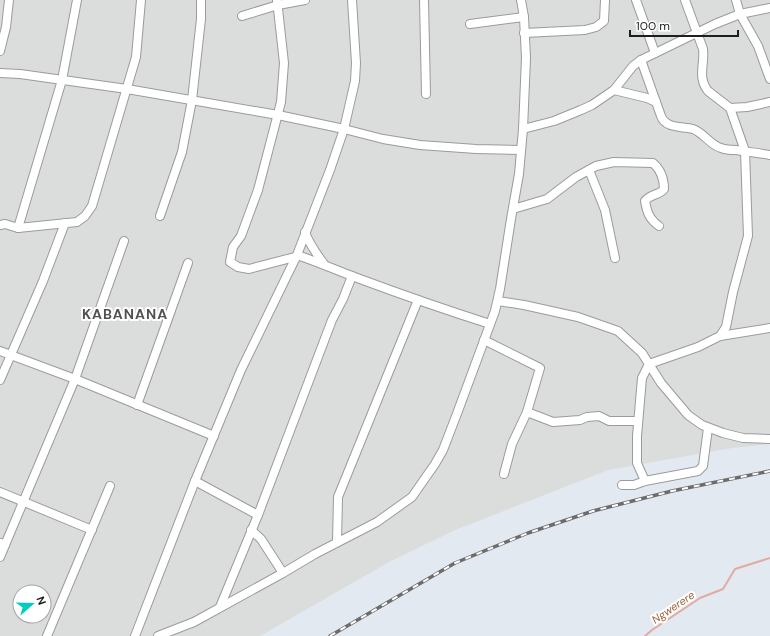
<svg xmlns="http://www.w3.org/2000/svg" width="770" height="636" font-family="'DM Sans',sans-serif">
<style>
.residential{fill:#dbdcdc;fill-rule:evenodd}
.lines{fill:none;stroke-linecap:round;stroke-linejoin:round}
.stream{stroke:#e2aaa0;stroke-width:2}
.minor-casing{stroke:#9b9b9b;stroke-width:10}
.minor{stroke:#fff;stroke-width:8}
.rail-casing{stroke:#6c6c6c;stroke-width:3.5}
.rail{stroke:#fff;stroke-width:2;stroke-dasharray:6;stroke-linecap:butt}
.labels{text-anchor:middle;stroke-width:4;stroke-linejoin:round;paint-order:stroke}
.water-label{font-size:11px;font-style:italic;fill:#9e653b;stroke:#fff}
.district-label{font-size:14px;font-weight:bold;letter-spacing:1px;fill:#515151;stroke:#fff}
</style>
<rect width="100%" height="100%" fill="#e3e9f0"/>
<path class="residential" d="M0,0H770V444L732,448L608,470L453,531L389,562L260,636H0ZM20,592H44V616H20Z"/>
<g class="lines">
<polyline class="stream" points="645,636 652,630 700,598 723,589 735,569 770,558"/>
<g class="minor-casing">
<g id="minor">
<polyline points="277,0 284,63 281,102 258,190 241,236 233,247 230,262 238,267 249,269 295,257"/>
<polyline points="424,0 426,94"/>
<polyline points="636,0 655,53"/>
<path d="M685,0L703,49C705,64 697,77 708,91L730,108L747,107L770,102"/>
<polyline points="736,0 740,14 758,46 770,79"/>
<polyline points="242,16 278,5 305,0"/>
<polyline points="470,24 524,17"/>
<polyline points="524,33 585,30 596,27 604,21 605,0"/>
<polyline points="0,51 6,27 9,0"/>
<path d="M641,60L661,116C666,129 682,126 693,129C704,133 710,145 721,148C726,150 731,150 736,150C748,152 759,153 770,155"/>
<polyline points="0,73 20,74 127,89 278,115 344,129 383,139 420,145 476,149 521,150"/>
<polyline points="614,90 647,98 656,102"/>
<polyline points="523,129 554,121 581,110 592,105 614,90 633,66 641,60 715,24 740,14 770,8"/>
<polyline points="589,170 605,210 615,258"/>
<path d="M513,209L547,199L576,177L596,166L614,162L653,163C661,170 664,178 664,189C660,195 650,194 645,201C647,212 649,219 659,226"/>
<polyline points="160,216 182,152 192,100 201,19 201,0"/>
<polyline points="0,225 5,224 18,228 77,222 85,216 92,206 136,57 141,0"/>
<polyline points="18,228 62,80 77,0"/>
<path d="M305,232C309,244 316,253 324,264"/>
<path d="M297,255C318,262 338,271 360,279C403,295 446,310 490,324"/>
<polyline points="498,301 524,305 578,317 618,331 642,353 661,383 688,415 702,425 723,433 743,438 770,439"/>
<polyline points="720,336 726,327 733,292 748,236 745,151 730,108"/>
<polyline points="484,340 540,368 527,412 512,444 504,474"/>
<polyline points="0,351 75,379 214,436"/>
<polyline points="0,380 43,281 65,223"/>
<polyline points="137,405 188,263"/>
<polyline points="527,412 553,422 580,420 587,417 599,416 609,421 638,421"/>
<polyline points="195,481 258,515"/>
<polyline points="645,481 637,463 637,436 642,378 649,364 698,347 720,336 770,328"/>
<polyline points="622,485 634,485 645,481 698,471 703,466 708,428"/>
<polyline points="0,492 92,530"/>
<polyline points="251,530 261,539 283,573"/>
<polyline points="337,542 338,497 418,300"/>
<polyline points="5,545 75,379 124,241"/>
<polyline points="0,557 5,545 1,543"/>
<polyline points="220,607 258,515 332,320 343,299 352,276"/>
<polyline points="47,636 110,486"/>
<polyline points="135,636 195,481 241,370 297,255 330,170 344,129 355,81 356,63 352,0"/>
<polyline points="158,636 194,622 283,573 315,554 377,522 412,497 435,464 443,450 458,411 495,311 500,289 511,219 519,174 523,129 526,58 524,17 521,0"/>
</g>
</g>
<use href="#minor" class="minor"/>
<g class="rail-casing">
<polyline id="rail" points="330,636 455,563 528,533 593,511 672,491 770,471"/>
</g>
<use href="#rail" class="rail"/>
</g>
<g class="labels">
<g class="water-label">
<text transform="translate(673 607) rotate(-34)" y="4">Ngwerere</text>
</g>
<g class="district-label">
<text x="125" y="319">KABANANA</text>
</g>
</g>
<g transform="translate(32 604) rotate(70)"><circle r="19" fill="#ffffff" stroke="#a5a5a5"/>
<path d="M0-3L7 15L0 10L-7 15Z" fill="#00cdbd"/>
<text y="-6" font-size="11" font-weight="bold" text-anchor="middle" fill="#1e1e1e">N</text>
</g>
<path d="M630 30v6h108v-6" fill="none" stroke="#1e1e1e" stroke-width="2"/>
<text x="636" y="30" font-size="12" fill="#1e1e1e" stroke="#ffffff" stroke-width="3" paint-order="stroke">100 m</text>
</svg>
